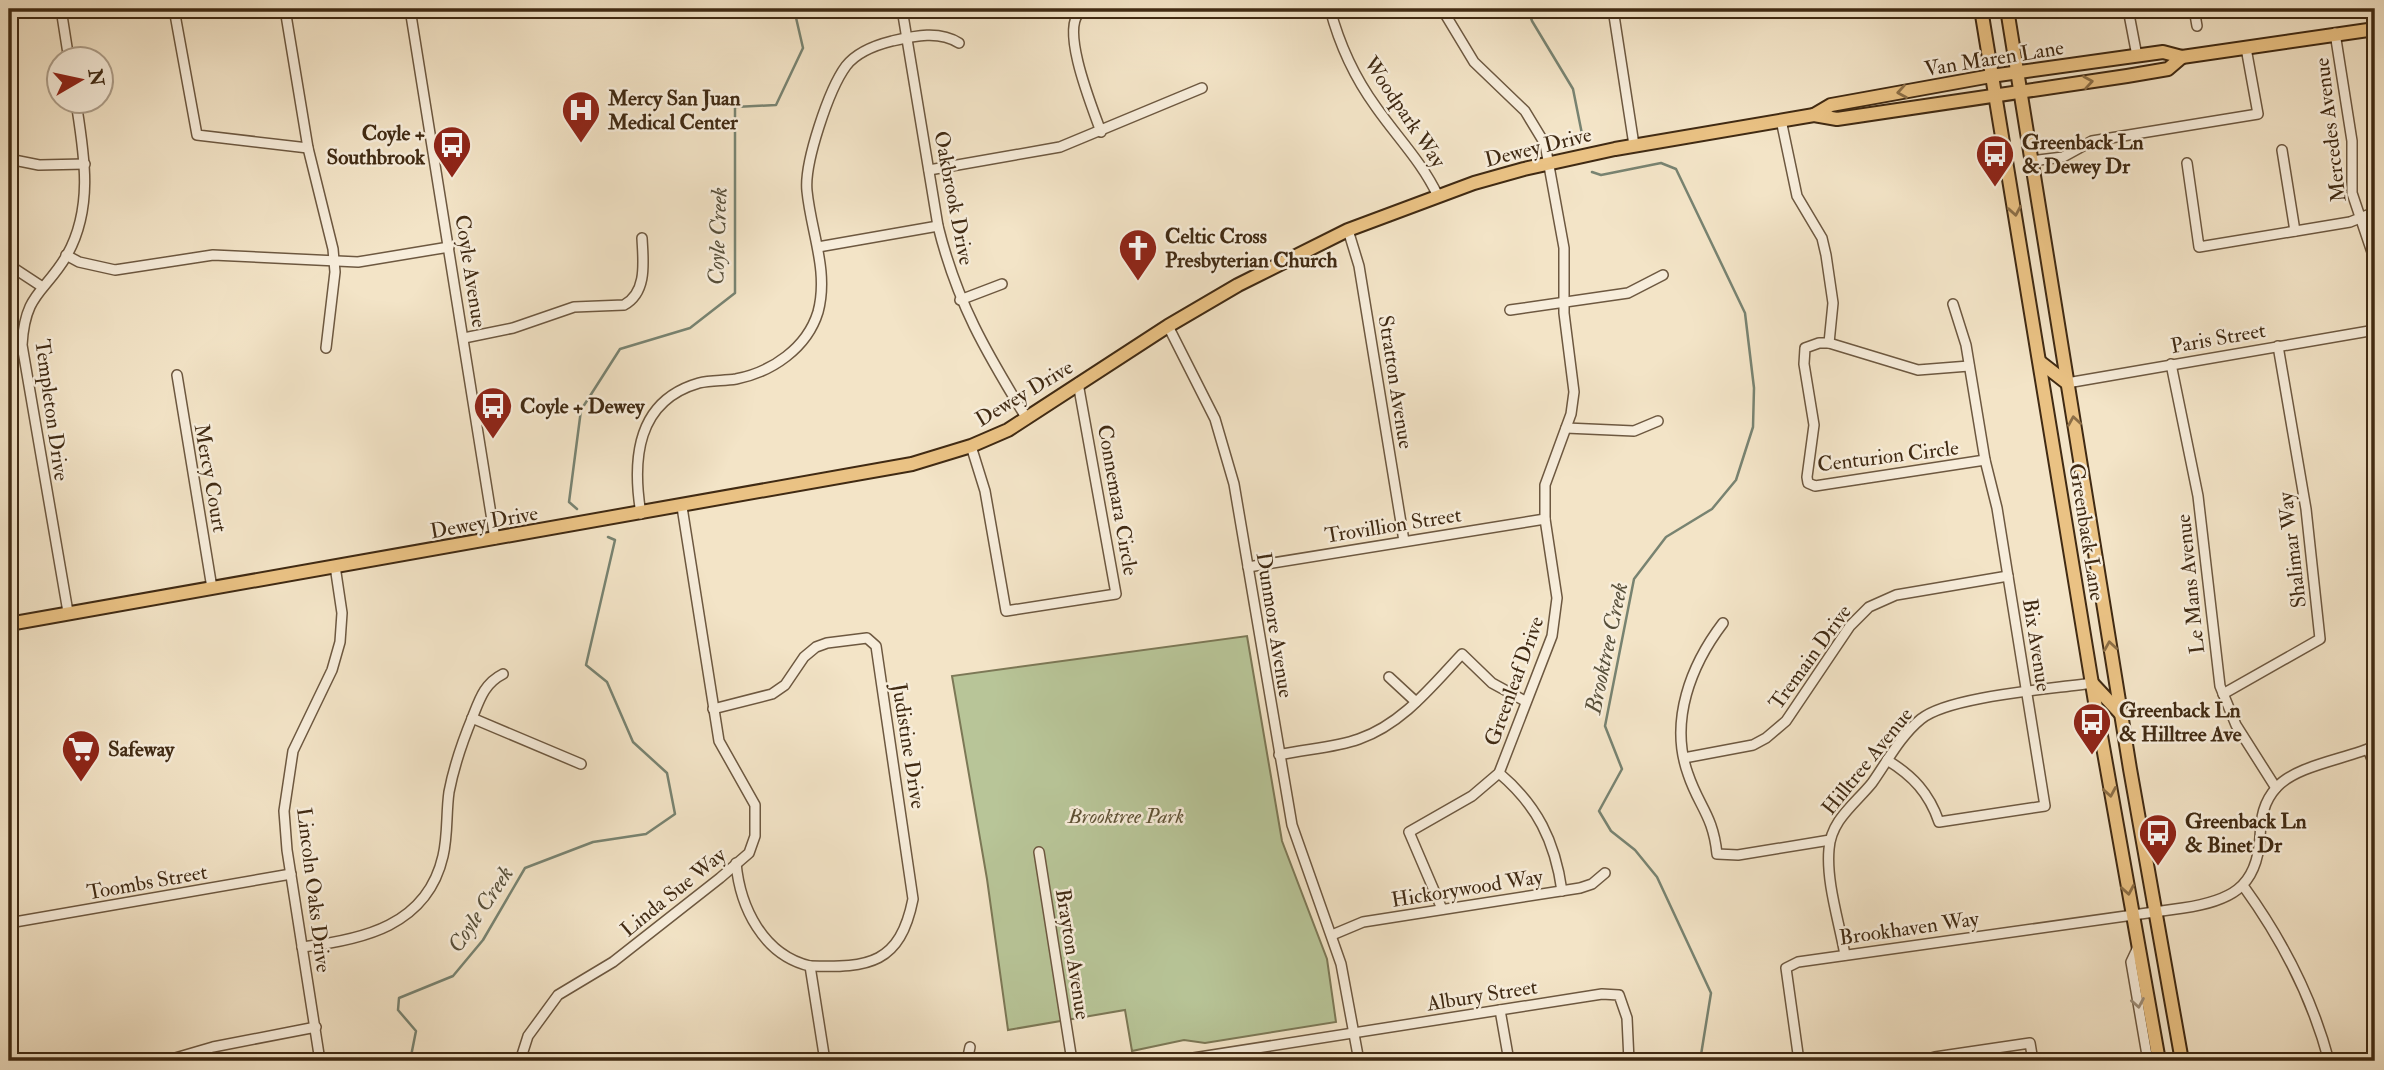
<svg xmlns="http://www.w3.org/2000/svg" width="2384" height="1070" font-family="'IM FELL Double Pica',serif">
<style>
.green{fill:#b8c598;stroke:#7c7856;stroke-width:2}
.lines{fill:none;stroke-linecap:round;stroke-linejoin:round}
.stream{stroke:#788371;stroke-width:2.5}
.minor-casing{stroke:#6d5840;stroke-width:12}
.major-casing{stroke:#402a13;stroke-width:16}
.minor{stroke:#f7eddb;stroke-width:9}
.major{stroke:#eac284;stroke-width:12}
.oneway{stroke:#8c6e46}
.oneway2{stroke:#9c8c77}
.labels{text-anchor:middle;stroke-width:5;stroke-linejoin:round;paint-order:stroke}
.street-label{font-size:21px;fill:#402a13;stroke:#f7eddb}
.poi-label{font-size:21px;font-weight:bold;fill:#402a13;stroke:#f7eddb;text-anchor:start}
.park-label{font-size:21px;font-style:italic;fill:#5e5134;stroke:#f7eddb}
.water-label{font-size:23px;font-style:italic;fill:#574f3a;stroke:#f7eddb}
</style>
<rect width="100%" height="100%" fill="#f3e4c7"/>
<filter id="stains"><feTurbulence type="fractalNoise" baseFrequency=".00286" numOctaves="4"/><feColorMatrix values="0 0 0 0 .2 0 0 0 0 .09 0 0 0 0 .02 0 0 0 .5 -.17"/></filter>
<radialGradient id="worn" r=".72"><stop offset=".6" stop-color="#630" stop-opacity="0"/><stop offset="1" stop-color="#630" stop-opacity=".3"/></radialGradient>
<polygon class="green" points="1247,636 1282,841 1327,959 1336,1022 1205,1043 1184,1040 1132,1051 1125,1010 1008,1030 987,879 952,676"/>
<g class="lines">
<g class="stream">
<polyline points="1528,9 1532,21 1573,89 1582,134"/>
<polyline points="1592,172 1601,175 1661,163 1676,169 1745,313 1754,388 1753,427 1736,480 1712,509 1666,537 1634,579 1605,726 1622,769 1599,811 1611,831 1635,850 1657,877 1711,993 1700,1061"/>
<polyline points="577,509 569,502 581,410 620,349 690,328 735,293 735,107 776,105 803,48 794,9"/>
<polyline points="410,1061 416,1031 398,1010 399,998 453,976 483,940 525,868 593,842 646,834 675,814 667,773 633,742 607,682 586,665 615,540 608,537"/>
</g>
<g class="minor-casing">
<g id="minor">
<polyline points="61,9 69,60"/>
<polyline points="174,9 197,135 308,148"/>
<polyline points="285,9 308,148 333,249 335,272 326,348"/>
<polyline points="410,9 495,539"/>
<path d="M902,9L938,226C957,303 986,352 1027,419"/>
<path d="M1330,9C1339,43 1355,78 1376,107C1397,137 1422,162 1438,196"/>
<polyline points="1442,9 1474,62 1525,111 1545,144 1564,248 1564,313 1574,392 1571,414 1545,485 1545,519 1557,598 1552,636 1499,773 1472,796 1409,832 1442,909"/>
<polyline points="1613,9 1634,145"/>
<polyline points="2128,9 2137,56"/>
<polyline points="2194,9 2197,26"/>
<polyline points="2335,33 2352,141 2352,193 2375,261"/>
<polyline points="1781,120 1797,196 1822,238 1826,255 1833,303 1829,343"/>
<path d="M1101,132C1093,109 1061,32 1079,13L1106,9"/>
<polyline points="2282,150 2295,231"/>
<polyline points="9,159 39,165 85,164"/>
<polyline points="2031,161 2063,157 2092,141 2258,114 2246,48"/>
<polyline points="2187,163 2199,247 2350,222 2375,212"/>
<polyline points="929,170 1060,147 1202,88"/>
<polyline points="1348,230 1359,266 1404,541"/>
<polyline points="818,247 938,226"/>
<polyline points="66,255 79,262 115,270 213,255 358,262 449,247"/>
<polyline points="9,265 41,286"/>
<polyline points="960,300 1002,284"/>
<polyline points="1510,310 1628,293 1663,275"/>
<polyline points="1168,326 1215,419 1234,484 1292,825 1341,964 1359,1061"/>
<path d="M464,338L513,328L574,307L624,305C648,292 643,260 642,238"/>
<polyline points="2171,364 2198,496 2220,686 2236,725 2276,788"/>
<polyline points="1969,366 1918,370 1829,343 1819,343 1805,348 1804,364 1814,425 1807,477 1808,483 1815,486 1985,460"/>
<polyline points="177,375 212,588"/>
<polyline points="2067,383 2375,330"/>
<polyline points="1566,428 1634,431 1658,421"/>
<polyline points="971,446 985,491 1006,611 1116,594 1078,383"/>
<path d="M641,514C632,460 636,401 699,383C711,380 724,381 736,379C772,372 807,348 818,312C829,271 811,232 807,191C804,163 829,89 846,66C856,53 876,45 892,41C914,36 939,30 959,43"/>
<polyline points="1248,567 1545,519"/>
<path d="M68,612L22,345C25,292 45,293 67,255C94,207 84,153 76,102"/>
<path d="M1723,623C1691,665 1669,721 1688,774C1699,807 1713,815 1717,854L1738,855L1830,840"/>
<polyline points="1389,677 1416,702"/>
<polyline points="2223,694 2320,639 2306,509 2278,346"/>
<path d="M713,709L772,694L785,685L804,657L816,647L827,643L867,638L876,646L913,899C900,964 869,968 810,966"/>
<polyline points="472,718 581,764"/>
<polyline points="2368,749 2375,767"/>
<path d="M1279,755C1305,749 1334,748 1359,739C1402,724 1431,687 1462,654L1492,683L1525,701"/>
<polyline points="1684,758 1753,745 1766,738 1786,721 1850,626 1869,607 1896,595 2008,576"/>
<path d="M1887,760C1913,776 1929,793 1939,822L2045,806L1997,508L1985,460L1966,345L1953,304"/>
<path d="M1499,773C1537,805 1555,841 1562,891"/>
<polyline points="1039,852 1072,1061"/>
<path d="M736,863C740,907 763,955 810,966L825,1061"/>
<path d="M2244,887C2283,941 2312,997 2329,1061"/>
<polyline points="9,923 291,874"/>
<polyline points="1332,935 1363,922 1580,888 1592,884 1605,873"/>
<path d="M302,947C362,940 427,926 443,856C448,835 446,813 449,792C454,766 463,740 473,716C480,698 485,683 503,674"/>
<polyline points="2138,947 2131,962 2148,1061"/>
<path d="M1845,955C1839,921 1826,882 1829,849C1831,820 1855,804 1872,783C1887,762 1900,736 1921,719C1949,696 2053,689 2092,683"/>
<polyline points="1500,1010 1509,1061"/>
<polyline points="165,1061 213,1047 316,1027"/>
<polyline points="320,1061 287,850 284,811 293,751 332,670 340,642 342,613 335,566"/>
<polyline points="520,1061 528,1036 558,995 613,962 720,878 749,853 755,836 755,805 719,741 682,507"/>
<polyline points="967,1061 970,1047"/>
<polyline points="1187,1061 1187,1059 1602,994 1619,995 1627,1018 1629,1061"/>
<path d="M1799,1061L1786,968L1798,962L2183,908C2229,901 2257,889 2260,837C2261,818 2263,802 2277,787C2297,765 2347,759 2375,746"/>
<polyline points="1922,1061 1935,1057 2030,1043 2033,1061"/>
</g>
</g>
<g class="major-casing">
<g id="major">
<polyline points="1981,9 2095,702 2159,1061"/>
<polyline points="2007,9 2130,769 2182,1061"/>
<polyline points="1814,115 1831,105 1991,76 2163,52 2182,57 2375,29"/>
<polyline points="2040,362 2067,383"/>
<polyline points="9,624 912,464 971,446 1008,430 1168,326 1238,285 1348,230 1474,183 1524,169 1615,149 1814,115 1837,119 2127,76 2168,69 2182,57"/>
<polyline points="2092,683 2120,713"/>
</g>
</g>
<use href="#minor" class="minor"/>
<use href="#major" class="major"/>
</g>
<defs><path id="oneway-chevron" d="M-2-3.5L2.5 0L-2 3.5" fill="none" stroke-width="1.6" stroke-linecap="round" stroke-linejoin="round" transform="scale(1.75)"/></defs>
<g class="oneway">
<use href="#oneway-chevron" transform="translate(2088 82) rotate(-9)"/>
<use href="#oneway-chevron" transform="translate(1902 92) rotate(170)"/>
<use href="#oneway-chevron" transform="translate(2015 211) rotate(80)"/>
<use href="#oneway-chevron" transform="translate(2074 421) rotate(-99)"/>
<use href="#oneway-chevron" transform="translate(2110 646) rotate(-99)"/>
<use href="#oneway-chevron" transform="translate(2110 792) rotate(80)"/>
<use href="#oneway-chevron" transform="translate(2128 890) rotate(80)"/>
</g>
<use class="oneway2" href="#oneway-chevron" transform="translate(2138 1003) rotate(80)"/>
<defs>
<g id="hospital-pin" transform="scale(2.0125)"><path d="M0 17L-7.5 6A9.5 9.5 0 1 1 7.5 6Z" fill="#8f2418" stroke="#f7eddb"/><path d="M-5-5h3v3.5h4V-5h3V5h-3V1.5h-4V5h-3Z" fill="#fff"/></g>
<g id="bus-pin" transform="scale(2.0125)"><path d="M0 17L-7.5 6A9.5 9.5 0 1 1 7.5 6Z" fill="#8f2418" stroke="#f7eddb"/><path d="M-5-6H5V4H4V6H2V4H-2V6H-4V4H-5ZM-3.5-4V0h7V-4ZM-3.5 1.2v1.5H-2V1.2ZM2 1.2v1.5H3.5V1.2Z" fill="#fff"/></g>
<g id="church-pin" transform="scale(2.0125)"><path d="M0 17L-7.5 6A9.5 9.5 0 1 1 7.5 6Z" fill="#8f2418" stroke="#f7eddb"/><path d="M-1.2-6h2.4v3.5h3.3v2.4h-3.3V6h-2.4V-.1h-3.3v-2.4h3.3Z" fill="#fff"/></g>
<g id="supermarket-pin" transform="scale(2.0125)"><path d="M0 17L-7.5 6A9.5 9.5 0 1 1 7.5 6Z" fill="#8f2418" stroke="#f7eddb"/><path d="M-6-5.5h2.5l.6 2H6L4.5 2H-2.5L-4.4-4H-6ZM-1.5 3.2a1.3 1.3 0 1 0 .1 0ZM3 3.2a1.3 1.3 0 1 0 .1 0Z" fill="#fff"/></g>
</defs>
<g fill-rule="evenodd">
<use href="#hospital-pin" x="581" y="110"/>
<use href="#bus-pin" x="452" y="145"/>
<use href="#bus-pin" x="1995" y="154"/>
<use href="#church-pin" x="1138" y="248"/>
<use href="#bus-pin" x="493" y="406"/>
<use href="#bus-pin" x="2092" y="722"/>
<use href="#supermarket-pin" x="81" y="749"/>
<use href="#bus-pin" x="2158" y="833"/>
</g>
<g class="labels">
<g class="street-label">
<text transform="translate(1994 58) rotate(-9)" y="7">Van Maren Lane</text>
<text transform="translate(1405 112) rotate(56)" y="7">Woodpark Way</text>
<text transform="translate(2330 130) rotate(-97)" y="7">Mercedes Avenue</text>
<text transform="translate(1538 147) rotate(-14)" y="7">Dewey Drive</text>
<text transform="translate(954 198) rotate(79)" y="7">Oakbrook Drive</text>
<text transform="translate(471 271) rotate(81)" y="7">Coyle Avenue</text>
<text transform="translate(2218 338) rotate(-10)" y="7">Paris Street</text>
<text transform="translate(1396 382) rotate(81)" y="7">Stratton Avenue</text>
<text transform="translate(1024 393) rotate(-31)" y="7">Dewey Drive</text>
<text transform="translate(52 410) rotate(82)" y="7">Templeton Drive</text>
<text transform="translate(1888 456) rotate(-7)" y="7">Centurion Circle</text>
<text transform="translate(211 478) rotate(80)" y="7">Mercy Court</text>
<text transform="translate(1118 500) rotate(80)" y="7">Connemara Circle</text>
<text transform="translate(484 522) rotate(-10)" y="7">Dewey Drive</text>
<text transform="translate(1393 525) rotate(-9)" y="7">Trovillion Street</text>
<text transform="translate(2087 532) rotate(81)" y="7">Greenback Lane</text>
<text transform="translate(2292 550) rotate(-97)" y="7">Shalimar Way</text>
<text transform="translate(2190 584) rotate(-96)" y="7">Le Mans Avenue</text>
<text transform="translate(1275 625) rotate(81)" y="7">Dunmore Avenue</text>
<text transform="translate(2037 645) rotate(81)" y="7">Bix Avenue</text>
<text transform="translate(1810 657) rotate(-54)" y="7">Tremain Drive</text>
<text transform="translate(1514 681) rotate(-70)" y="7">Greenleaf Drive</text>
<text transform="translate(909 746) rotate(81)" y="7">Judistine Drive</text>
<text transform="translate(1867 761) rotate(-51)" y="7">Hilltree Avenue</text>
<text transform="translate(147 882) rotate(-10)" y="7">Toombs Street</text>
<text transform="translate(1467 888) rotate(-9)" y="7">Hickorywood Way</text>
<text transform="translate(314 890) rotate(83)" y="7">Lincoln Oaks Drive</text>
<text transform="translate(673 892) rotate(-39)" y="7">Linda Sue Way</text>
<text transform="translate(1909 928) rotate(-8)" y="7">Brookhaven Way</text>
<text transform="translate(1073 954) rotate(81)" y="7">Brayton Avenue</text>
<text transform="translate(1482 995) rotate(-9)" y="7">Albury Street</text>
</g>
<g class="poi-label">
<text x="608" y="105">Mercy San Juan<tspan x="608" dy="24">Medical Center</tspan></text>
<text x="425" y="140" text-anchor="end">Coyle +<tspan x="425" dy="24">Southbrook</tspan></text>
<text x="2022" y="149">Greenback Ln<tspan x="2022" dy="24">&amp; Dewey Dr</tspan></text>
<text x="1165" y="243">Celtic Cross<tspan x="1165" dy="24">Presbyterian Church</tspan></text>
<text x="520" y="413">Coyle + Dewey</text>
<text x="2119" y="717">Greenback Ln<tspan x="2119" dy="24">&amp; Hilltree Ave</tspan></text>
<text x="108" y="756">Safeway</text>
<text x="2185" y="828">Greenback Ln<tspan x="2185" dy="24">&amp; Binet Dr</tspan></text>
</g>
<g class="park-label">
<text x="1126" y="823">Brooktree Park</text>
</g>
<g class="water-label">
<text transform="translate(717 236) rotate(-88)" y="8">Coyle Creek</text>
<text transform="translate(1606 648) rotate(-78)" y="8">Brooktree Creek</text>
<text transform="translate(480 909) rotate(-56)" y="8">Coyle Creek</text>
</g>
</g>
<rect width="2384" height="1070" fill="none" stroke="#f3e4c7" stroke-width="35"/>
<rect x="10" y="10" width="2363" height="1049" fill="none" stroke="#402a13" stroke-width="3.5"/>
<rect x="18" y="18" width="2349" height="1035" fill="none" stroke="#402a13" stroke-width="2"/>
<g transform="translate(80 80) rotate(81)"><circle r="33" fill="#f7eddb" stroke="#ae9f8b" stroke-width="2"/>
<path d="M0-5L12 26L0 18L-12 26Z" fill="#8f2418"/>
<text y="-10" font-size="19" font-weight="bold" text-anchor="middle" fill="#402a13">N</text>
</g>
<rect width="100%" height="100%" filter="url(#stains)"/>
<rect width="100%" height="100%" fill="url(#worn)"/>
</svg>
